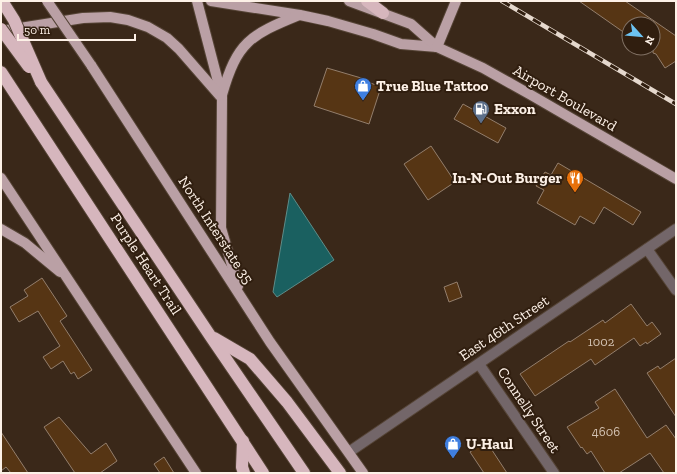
<svg xmlns="http://www.w3.org/2000/svg" width="677" height="474" font-family="'Zilla Slab',serif">
<style>
.water{fill:#1a6060;stroke:#5e8c88}
.building{fill:#563514;stroke:#937e6c}
.lines{fill:none;stroke-linecap:round;stroke-linejoin:round}
.minor-casing{stroke:#554436;stroke-width:12}
.major-casing{stroke:#554436;stroke-width:12}
.highway-casing{stroke:#554436;stroke-width:14}
.minor{stroke:#736669;stroke-width:10}
.major{stroke:#baa0a5;stroke-width:10}
.highway{stroke:#d6b6bd;stroke-width:12}
.rail-casing{stroke:#e5d8cd;stroke-width:4.5}
.rail{stroke:#301e0f;stroke-width:3;stroke-dasharray:9;stroke-linecap:butt}
.major-bridge-casing{stroke:#554436;stroke-width:12;stroke-linecap:butt}
.highway-bridge-casing{stroke:#554436;stroke-width:14;stroke-linecap:butt}
.major-bridge{stroke:#baa0a5;stroke-width:10}
.highway-bridge{stroke:#d6b6bd;stroke-width:12}
.labels{text-anchor:middle;stroke-width:4;stroke-linejoin:round;paint-order:stroke}
.number-label{font-size:13px;fill:#d3c2b2}
.poi-label{font-size:15px;font-weight:bold;fill:#fdf1e7;stroke:#301e0f;text-anchor:start}
.street-label{font-size:15px;fill:#fdf1e7;stroke:#301e0f}
</style>
<rect width="100%" height="100%" fill="#3a2819"/>
<polygon class="water" points="290,193 334,260 277,297 273,292"/>
<g class="building">
<polygon points="579,1 625,1 676,36 676,61 665,68 656,54 653,53 653,24 629,24 629,36"/>
<polygon points="327,68 368,80 368,82 381,87 369,124 314,106"/>
<polygon points="463,104 506,128 498,143 454,119"/>
<polygon points="431,146 455,182 428,200 404,164"/>
<polygon points="558,163 641,212 633,225 604,207 594,224 580,216 575,225 537,203 544,190 536,186 545,172 551,175"/>
<polygon points="42,278 67,316 60,321 92,370 78,379 74,372 71,374 63,361 51,369 43,357 60,346 38,311 19,322 10,307 28,296 24,290"/>
<polygon points="457,282 462,297 449,302 444,287"/>
<polygon points="631,304 647,326 652,322 661,334 647,344 646,342 640,346 634,338 595,365 591,359 535,396 520,374 569,341 570,342 603,320 605,323"/>
<polygon points="676,358 676,417 647,373 658,366 660,369"/>
<polygon points="615,389 647,438 666,425 676,439 676,473 664,473 650,453 619,473 605,473 591,451 587,454 582,447 581,448 567,427 599,408 595,402"/>
<polygon points="59,417 91,454 106,443 117,461 100,473 75,473 44,427"/>
<polygon points="1,432 28,473 11,473 6,467 1,471"/>
<polygon points="486,441 507,473 484,473 470,452"/>
<polygon points="164,457 174,473 160,473 154,464"/>
</g>
<g class="lines">
<g class="minor-casing">
<g id="minor">
<polyline points="647,249 676,290"/>
<polyline points="479,364 554,473"/>
<polyline points="349,452 676,229"/>
</g>
</g>
<g class="major-casing">
<g id="major">
<polyline points="197,1 222,97 221,228 238,286"/>
<polyline points="211,1 300,15 328,21 373,34 401,44 437,47"/>
<polyline points="349,1 411,24 437,47 483,68 531,95 676,179"/>
<polyline points="1,31 83,18 110,17 128,20 148,27 167,38 179,49 220,96"/>
<polyline points="437,47 456,1"/>
<polyline points="91,65 270,342 363,473"/>
<path d="M222,95C237,42 250,35 299,15"/>
<polyline points="1,178 196,473"/>
<polyline points="1,229 25,243 60,272"/>
</g>
</g>
<g class="highway-casing">
<g id="highway">
<polyline points="367,1 383,13"/>
<polyline points="1,72 263,473"/>
<polyline points="41,82 211,337 304,473"/>
<polyline points="214,338 250,359 287,402 340,473"/>
<polyline points="243,441 242,467 244,473"/>
</g>
</g>
<use href="#minor" class="minor"/>
<use href="#major" class="major"/>
<use href="#highway" class="highway"/>
<g class="rail-casing">
<polyline id="rail" points="502,1 676,104"/>
</g>
<use href="#rail" class="rail"/>
<g class="major-bridge-casing">
<polyline id="major-bridge" points="47,1 91,65"/>
</g>
<g class="highway-bridge-casing">
<g id="highway-bridge">
<polyline points="2,1 14,20 41,82"/>
<polyline points="1,29 29,67"/>
</g>
</g>
<use href="#major-bridge" class="major-bridge"/>
<use href="#highway-bridge" class="highway-bridge"/>
</g>
<defs>
<g id="shop-pin" transform="scale(0.9)"><path d="M0 17L-7.5 6A9.5 9.5 0 1 1 7.5 6Z" fill="#3f7fe0" stroke="#301e0f"/><path d="M-5-2.5h2.3a2.7 3.5 0 0 1 5.4 0H5L5.5 6h-11ZM-1.5-2.5h3a1.5 2.3 0 0 0-3 0Z" fill="#fff"/></g>
<g id="fuel-pin" transform="scale(0.9)"><path d="M0 17L-7.5 6A9.5 9.5 0 1 1 7.5 6Z" fill="#5c6f8a" stroke="#301e0f"/><path d="M-5.5-6h7V0h2V4h1.3V-2.5L3-4.5l.8-.8L6-3V5H2.5V1h-1V6h-7ZM-4.2-4.7v3.2H.2V-4.7Z" fill="#fff"/></g>
<g id="restaurant-pin" transform="scale(0.9)"><path d="M0 17L-7.5 6A9.5 9.5 0 1 1 7.5 6Z" fill="#e8710a" stroke="#301e0f"/><path d="M-5-6h1v4h1v-4h1v4h1v-4h1v5L-1.5 .5V6h-2V.5L-5-1ZM5-6V6H3V1.5H1.5Q1.5-4 5-6Z" fill="#fff"/></g>
</defs>
<g fill-rule="evenodd">
<use href="#shop-pin" x="363" y="86"/>
<use href="#fuel-pin" x="481" y="109"/>
<use href="#restaurant-pin" x="575" y="178"/>
<use href="#shop-pin" x="453" y="444"/>
</g>
<g class="labels">
<g class="number-label">
<text x="601" y="346">1002</text>
<text x="606" y="436">4606</text>
</g>
<g class="poi-label">
<text x="376" y="91">True Blue Tattoo</text>
<text x="494" y="114">Exxon</text>
<text x="562" y="183" text-anchor="end">In-N-Out Burger</text>
<text x="466" y="449">U-Haul</text>
</g>
<g class="street-label">
<text transform="translate(565 98) rotate(30)" y="5">Airport Boulevard</text>
<text transform="translate(216 230) rotate(57)" y="5">North Interstate 35</text>
<text transform="translate(146 264) rotate(57)" y="5">Purple Heart Trail</text>
<text transform="translate(504 328) rotate(-34)" y="5">East 46th Street</text>
<text transform="translate(529 410) rotate(56)" y="5">Connelly Street</text>
</g>
</g>
<rect width="677" height="474" fill="none" stroke="#fdf1e7" stroke-width="4"/>
<g transform="translate(641 36) rotate(117)"><circle r="19" fill="#301e0f" stroke="#827265"/>
<path d="M0-3L7 15L0 10L-7 15Z" fill="#6cc3f2"/>
<text y="-6" font-size="11" font-weight="bold" text-anchor="middle" fill="#fdf1e7">N</text>
</g>
<path d="M18 34v6h117v-6" fill="none" stroke="#fdf1e7" stroke-width="2"/>
<text x="24" y="34" font-size="12" fill="#fdf1e7" stroke="#301e0f" stroke-width="3" paint-order="stroke">50 m</text>
</svg>
